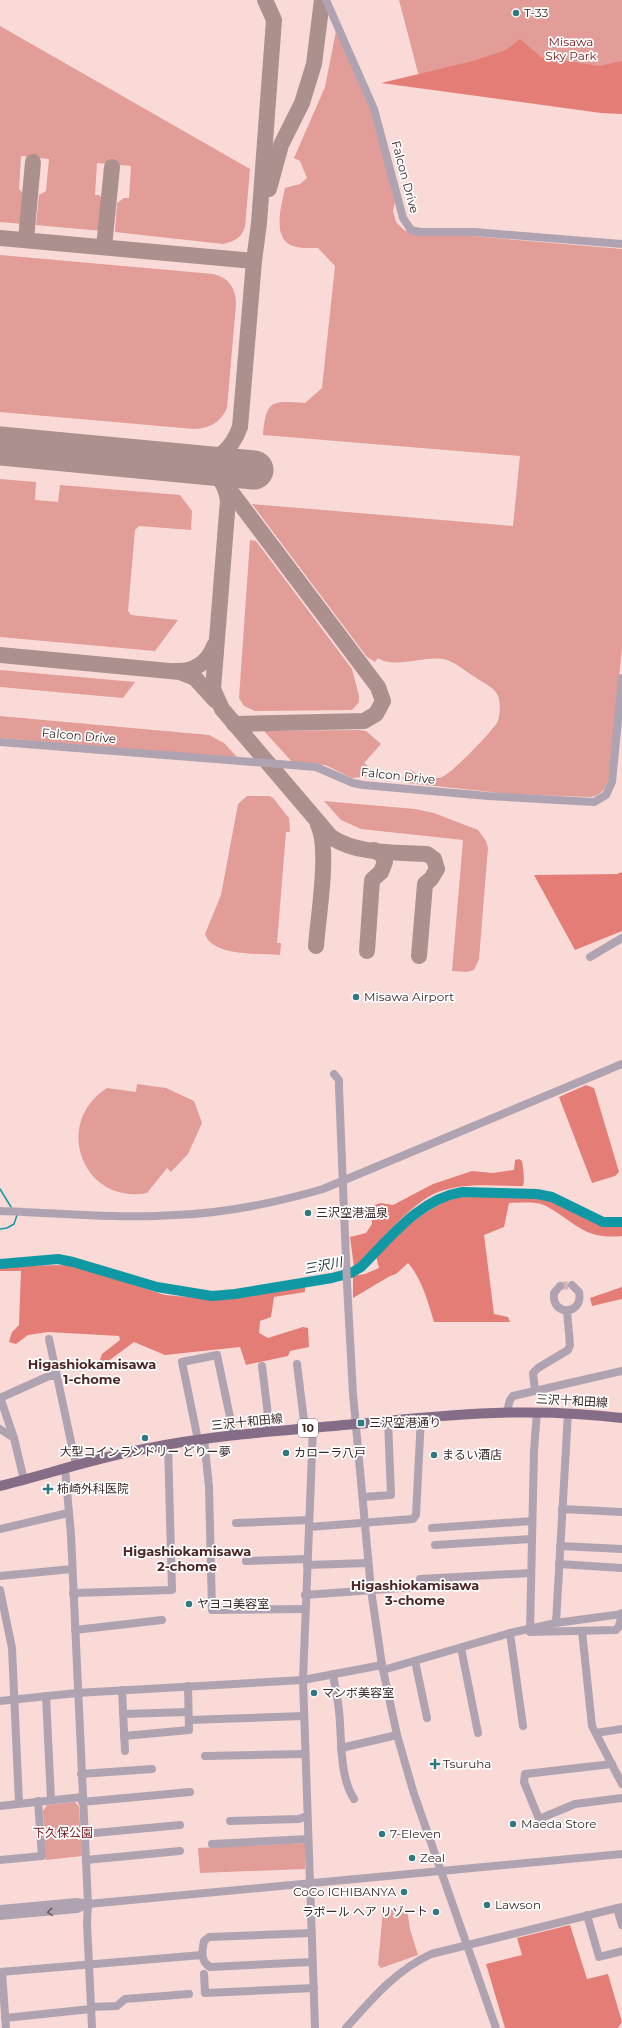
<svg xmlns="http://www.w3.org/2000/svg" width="622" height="2028" font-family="Montserrat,'Noto Sans JP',sans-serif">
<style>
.green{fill:#e29d98}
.forest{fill:#e57d77}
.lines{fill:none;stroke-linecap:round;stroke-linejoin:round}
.stream{stroke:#1099a5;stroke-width:1.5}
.river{stroke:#1099a5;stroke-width:10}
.taxiway{stroke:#ab908e;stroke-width:16}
.runway{stroke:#ab908e;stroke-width:39}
.minor-tunnel{stroke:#d3b6b4;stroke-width:8;stroke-dasharray:8 4;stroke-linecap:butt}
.minor{stroke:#b0a3b1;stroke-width:8}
.major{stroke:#866d87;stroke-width:10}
.oneway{stroke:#6a595e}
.poi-dot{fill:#307980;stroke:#fff;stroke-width:1.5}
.labels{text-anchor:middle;stroke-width:3.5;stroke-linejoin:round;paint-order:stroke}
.shield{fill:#fff;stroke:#766868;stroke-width:1}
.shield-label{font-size:11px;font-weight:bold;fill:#3b2827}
.poi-label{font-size:12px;fill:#3b2827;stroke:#fff;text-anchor:start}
.park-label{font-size:12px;fill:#76181c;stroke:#fff}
.street-label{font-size:12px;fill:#3b2827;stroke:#fff}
.water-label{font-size:13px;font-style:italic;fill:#193235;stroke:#fff}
.neighbourhood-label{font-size:13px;font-weight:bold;fill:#4c2624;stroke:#fff}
</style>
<rect width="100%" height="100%" fill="#f9dad7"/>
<g class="green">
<polygon points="399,0 622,0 622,104 423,79 418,73"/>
<path d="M0,26L250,169L245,227C241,238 235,241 223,244L115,232L117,203L124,198H129L131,166L97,163L95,195H99L105,202L102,231L36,225L39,195L46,191L49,159L21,156L19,189L25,195L23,224L0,222Z"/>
<path d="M336,31L373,116L395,202L393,211L396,222L404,230L421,236L460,235L622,249V648L609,777C606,788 602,795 591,797L511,794L407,783L402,778L411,770C420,776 431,781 442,777C451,774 494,730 498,721C500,714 501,700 497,694C493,687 482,682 475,677C466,672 457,663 447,660C427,654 395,670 378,658L375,662L367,657L252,504L513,526L520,456L263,435C266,399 272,401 305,403L322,388L335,266L318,248C310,248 298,249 290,245C272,234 282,204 285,188L300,184L307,178L300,161L294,158L325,87Z"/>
<path d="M0,255L213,274C228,277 236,288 236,304L227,408C220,423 210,428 194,429L0,412Z"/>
<polygon points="0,479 36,482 35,500 58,502 60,485 180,495 192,511 191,530 139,526 135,530 128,611 131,615 178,620 155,651 0,637"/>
<polygon points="250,540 256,541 352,669 359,696 359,702 352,710 255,711 244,706 239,698"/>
<polygon points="0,670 135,682 123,698 0,687"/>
<polygon points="0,716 209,735 224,743 238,758 0,738"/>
<polygon points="360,730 366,731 381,744 364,763 378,775 352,778 325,765 293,763 264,731"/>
<path d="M247,796H269L273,798L289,818L290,832H286L277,943H281L280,955C259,953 213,957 205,934L221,895L238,804Z"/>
<polygon points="324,801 415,809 434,813 478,830 486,841 488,848 479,959 474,970 467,972 452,971 463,840 361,829 341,820"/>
<path d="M137,1084L166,1088L194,1101L202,1123L188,1154L171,1172L167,1168L147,1193C83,1205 52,1123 107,1088L136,1092Z"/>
<polygon points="75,1802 79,1807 82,1856 46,1860 43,1811 47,1805"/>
<polygon points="305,1843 305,1869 200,1873 198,1848"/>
<polygon points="407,1909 410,1929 418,1955 381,1968 378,1965 383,1910"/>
</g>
<g class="forest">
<polygon points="520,39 541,57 599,66 622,61 622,114 601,113 381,83 473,61 506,50"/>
<polygon points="622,872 622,931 575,950 534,875 617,874"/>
<polygon points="586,1085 594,1088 619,1172 615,1176 592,1183 559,1097"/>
<path d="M519,1159L522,1161C523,1169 525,1178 523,1186C496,1186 464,1182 438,1192C410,1203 377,1246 354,1267L350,1237L366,1233L372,1224L371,1206L381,1203L393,1205L433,1184L472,1171L492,1173L514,1170L515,1160Z"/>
<path d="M461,1195L545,1197L594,1222L610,1227L622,1226V1236C583,1240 576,1222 546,1206C536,1201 520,1203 509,1203L504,1227L484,1235L494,1314L508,1317L510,1322H434C428,1302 422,1279 408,1263L396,1274L390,1276L353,1298V1276L365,1274L379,1268L376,1256C399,1231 429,1206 461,1195Z"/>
<polygon points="72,1265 165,1295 223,1300 305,1286 305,1292 274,1297 271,1317 260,1321 259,1333 268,1338 303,1327 308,1328 309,1347 290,1351 288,1356 246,1365 240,1347 165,1355 134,1342 107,1362 100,1360 102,1354 120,1340 119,1336 48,1332 28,1335 16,1344 9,1342 12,1332 19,1325 21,1271 0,1271 0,1266"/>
<polygon points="622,1287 622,1299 592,1306 590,1298"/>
<polygon points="570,1925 587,1979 608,1974 622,2022 618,2028 505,2028 486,1964 522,1955 517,1938"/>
</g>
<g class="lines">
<g class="stream">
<polyline points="0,1189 11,1207"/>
<polyline points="0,1229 7,1228 14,1224 17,1215"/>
</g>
<path class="river" d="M0,1264L58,1259L73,1262L157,1287L212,1296L235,1294L332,1278L351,1273L361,1267C390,1238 419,1199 462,1192L537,1194L552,1197L603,1222H622"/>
<g class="taxiway">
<polyline points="269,189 281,145 302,103 314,64 322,0"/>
<path d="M0,238L254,261L240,427C232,449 218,462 193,464C215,470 224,478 228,500L213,689L222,709L331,837C358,855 396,852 427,854L434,859L437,869L431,879L425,884L419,956"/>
<polyline points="26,240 33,162"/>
<polyline points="104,247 112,167"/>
<polyline points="254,261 259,223 274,20 265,0"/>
<polyline points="226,485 378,687 383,701 376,714 364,721 234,724"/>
<polyline points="0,655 180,672 195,678 215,700"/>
<path d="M175,671C193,672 208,663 214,646"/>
<path d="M316,946C318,917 330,849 318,825"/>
<polyline points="367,951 372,880 381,872 385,862 382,855 374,850"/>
</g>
<polyline class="runway" points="0,446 254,470"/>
<polyline class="minor-tunnel" points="560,1286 572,1285"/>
<g class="minor">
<polyline points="326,0 374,109 403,218 411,230 420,232 474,232 622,244"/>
<polyline points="0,742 316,767 353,783 363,785 488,796 594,802 606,795 612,782 622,678"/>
<polyline points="590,957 622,938"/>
<polyline points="334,1074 339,1080 339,1088 347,1284 353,1394 371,1590 382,1665 397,1735 414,1794 496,2028"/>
<path d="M0,1211C58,1213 118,1219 176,1215C226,1213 275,1203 323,1189L622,1064"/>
<path d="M560,1286L554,1293C551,1317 584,1315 579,1292L572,1285"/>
<polyline points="49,1339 76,1465"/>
<polyline points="297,1364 305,1429"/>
<polyline points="262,1366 270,1432"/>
<polyline points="535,1391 533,1373 538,1368 568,1350 570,1345 567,1311"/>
<polyline points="0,1397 14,1438"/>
<polyline points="0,1398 49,1376 56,1376"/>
<polyline points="507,1411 510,1400 513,1396 622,1371"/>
<polyline points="537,1412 534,1450 530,1632 616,1630 619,1626 622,1613"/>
<polyline points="313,1428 303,1680 315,2028"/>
<polyline points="0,1429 14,1438 24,1480"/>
<polyline points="204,1439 209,1487 212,1610 305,1609"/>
<polyline points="198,1440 182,1362 217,1355 234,1436"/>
<polyline points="65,1468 71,1535 88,1904 87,1923 92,2028"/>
<polyline points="363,1497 391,1495 388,1421"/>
<polyline points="562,1509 622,1512"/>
<polyline points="236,1523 309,1520"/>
<polyline points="309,1527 413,1519 416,1515 421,1417"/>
<polyline points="432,1528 532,1521"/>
<polyline points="0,1529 68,1513"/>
<polyline points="435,1545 531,1539"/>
<polyline points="560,1546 622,1549"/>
<polyline points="246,1561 307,1559"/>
<polyline points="559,1564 622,1568"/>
<polyline points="307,1565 368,1563"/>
<polyline points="0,1576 72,1569"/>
<polyline points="420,1579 530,1573"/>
<polyline points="0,1590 12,1648 19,1803"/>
<polyline points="73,1593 172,1590 168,1444"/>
<polyline points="305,1595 414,1587"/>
<polyline points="556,1623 568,1413"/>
<polyline points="75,1630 162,1620"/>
<polyline points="582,1631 592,1726 622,1784"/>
<polyline points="510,1633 523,1726"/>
<polyline points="461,1648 478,1733"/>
<polyline points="415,1661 427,1718"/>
<polyline points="383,1670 510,1633 556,1623 622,1614"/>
<path d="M333,1674C335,1687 338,1699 339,1711C342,1738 339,1776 354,1799"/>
<polyline points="122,1690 125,1751"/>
<polyline points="46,1696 51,1800"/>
<polyline points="0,1701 77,1693 303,1680 382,1665"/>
<polyline points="123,1714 188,1712"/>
<polyline points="189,1720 304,1716"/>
<polyline points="596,1733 622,1729"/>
<polyline points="124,1736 189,1730 188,1686"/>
<polyline points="341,1748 397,1735"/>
<polyline points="205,1756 305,1754"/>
<polyline points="612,1764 525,1774 524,1782 539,1819 575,1804 622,1798"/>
<polyline points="81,1774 152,1769"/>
<polyline points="82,1802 190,1792"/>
<polyline points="0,1806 82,1797"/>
<polyline points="230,1821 299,1819 307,1816"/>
<polyline points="84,1834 180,1825"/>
<polyline points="212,1844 308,1839"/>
<polyline points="0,1860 42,1856 38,1801"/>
<polyline points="86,1860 180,1851"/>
<polyline points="617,1908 622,1925"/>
<polyline points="0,1909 77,1902 88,1904 622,1854"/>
<polyline points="587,1915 599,1957 622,1951"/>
<polyline points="0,1916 77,1909 88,1904"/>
<path d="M311,1933L209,1937L204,1941C202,1951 200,1961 210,1967L312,1962"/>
<polyline points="0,1972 202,1955"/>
<polyline points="2,1972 6,2028"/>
<polyline points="204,1974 205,1993 314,1988"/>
<polyline points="91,2007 117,2006 125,1999 189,1994"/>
<polyline points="5,2018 91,2009"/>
<path d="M346,2028C372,1999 395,1971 431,1954L622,1907"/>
</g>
<path class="major" d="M0,1486C48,1474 95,1458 144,1449C217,1434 292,1430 367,1423C452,1414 536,1407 622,1418"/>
</g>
<defs><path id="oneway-chevron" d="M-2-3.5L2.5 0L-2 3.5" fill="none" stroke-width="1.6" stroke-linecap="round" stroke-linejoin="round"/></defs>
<use class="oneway" href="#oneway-chevron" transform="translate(50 1912) rotate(175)"/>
<g class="poi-dot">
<circle cx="516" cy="13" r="4"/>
<circle cx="356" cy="997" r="4"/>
<circle cx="308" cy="1213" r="4"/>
<rect x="357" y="1419" width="8" height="8" rx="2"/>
<circle cx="145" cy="1438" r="4"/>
<circle cx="286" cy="1453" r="4"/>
<circle cx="434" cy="1455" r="4"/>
<path d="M46 1483h4v4h4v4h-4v4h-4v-4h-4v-4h4z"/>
<circle cx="189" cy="1604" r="4"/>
<circle cx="314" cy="1693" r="4"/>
<path d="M433 1758h4v4h4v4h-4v4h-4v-4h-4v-4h4z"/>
<circle cx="513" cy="1824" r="4"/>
<circle cx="382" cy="1834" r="4"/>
<circle cx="412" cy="1858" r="4"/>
<circle cx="404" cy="1892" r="4"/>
<circle cx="487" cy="1905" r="4"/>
<circle cx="436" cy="1912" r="4"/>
</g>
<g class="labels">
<rect class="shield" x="298" y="1419" width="20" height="18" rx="3"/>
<g class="shield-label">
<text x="308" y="1432">10</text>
</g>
<g class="poi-label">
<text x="524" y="17">T-33</text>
<text x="364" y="1001">Misawa Airport</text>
<text x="316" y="1217">三沢空港温泉</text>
<text x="369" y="1427">三沢空港通り</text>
<text x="145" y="1456" text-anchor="middle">大型コインランドリー どりー夢</text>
<text x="294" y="1457">カローラ八戸</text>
<text x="442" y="1459">まるい酒店</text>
<text x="57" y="1493">柿崎外科医院</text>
<text x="197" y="1608">ヤヨコ美容室</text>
<text x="322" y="1697">マンボ美容室</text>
<text x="443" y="1768">Tsuruha</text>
<text x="521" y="1828">Maeda Store</text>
<text x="390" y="1838">7-Eleven</text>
<text x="420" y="1862">Zeal</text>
<text x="396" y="1896" text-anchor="end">CoCo ICHIBANYA</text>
<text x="495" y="1909">Lawson</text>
<text x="428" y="1916" text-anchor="end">ラポール ヘア リゾート</text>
</g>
<g class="park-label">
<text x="571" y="46">Misawa<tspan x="571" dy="14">Sky Park</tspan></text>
<text x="63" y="1837">下久保公園</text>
</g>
<g class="street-label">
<text transform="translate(405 177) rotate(75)" y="4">Falcon Drive</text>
<text transform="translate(79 736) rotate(5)" y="4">Falcon Drive</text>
<text transform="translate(398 776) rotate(6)" y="4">Falcon Drive</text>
<text transform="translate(572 1401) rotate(3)" y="4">三沢十和田線</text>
<text transform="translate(247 1422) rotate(-6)" y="4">三沢十和田線</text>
</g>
<g class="water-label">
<text transform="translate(323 1265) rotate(-11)" y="5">三沢川</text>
</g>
<g class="neighbourhood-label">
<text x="92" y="1369">Higashiokamisawa<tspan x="92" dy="15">1-chome</tspan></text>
<text x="187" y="1556">Higashiokamisawa<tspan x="187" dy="15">2-chome</tspan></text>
<text x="415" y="1590">Higashiokamisawa<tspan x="415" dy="15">3-chome</tspan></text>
</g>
</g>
</svg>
